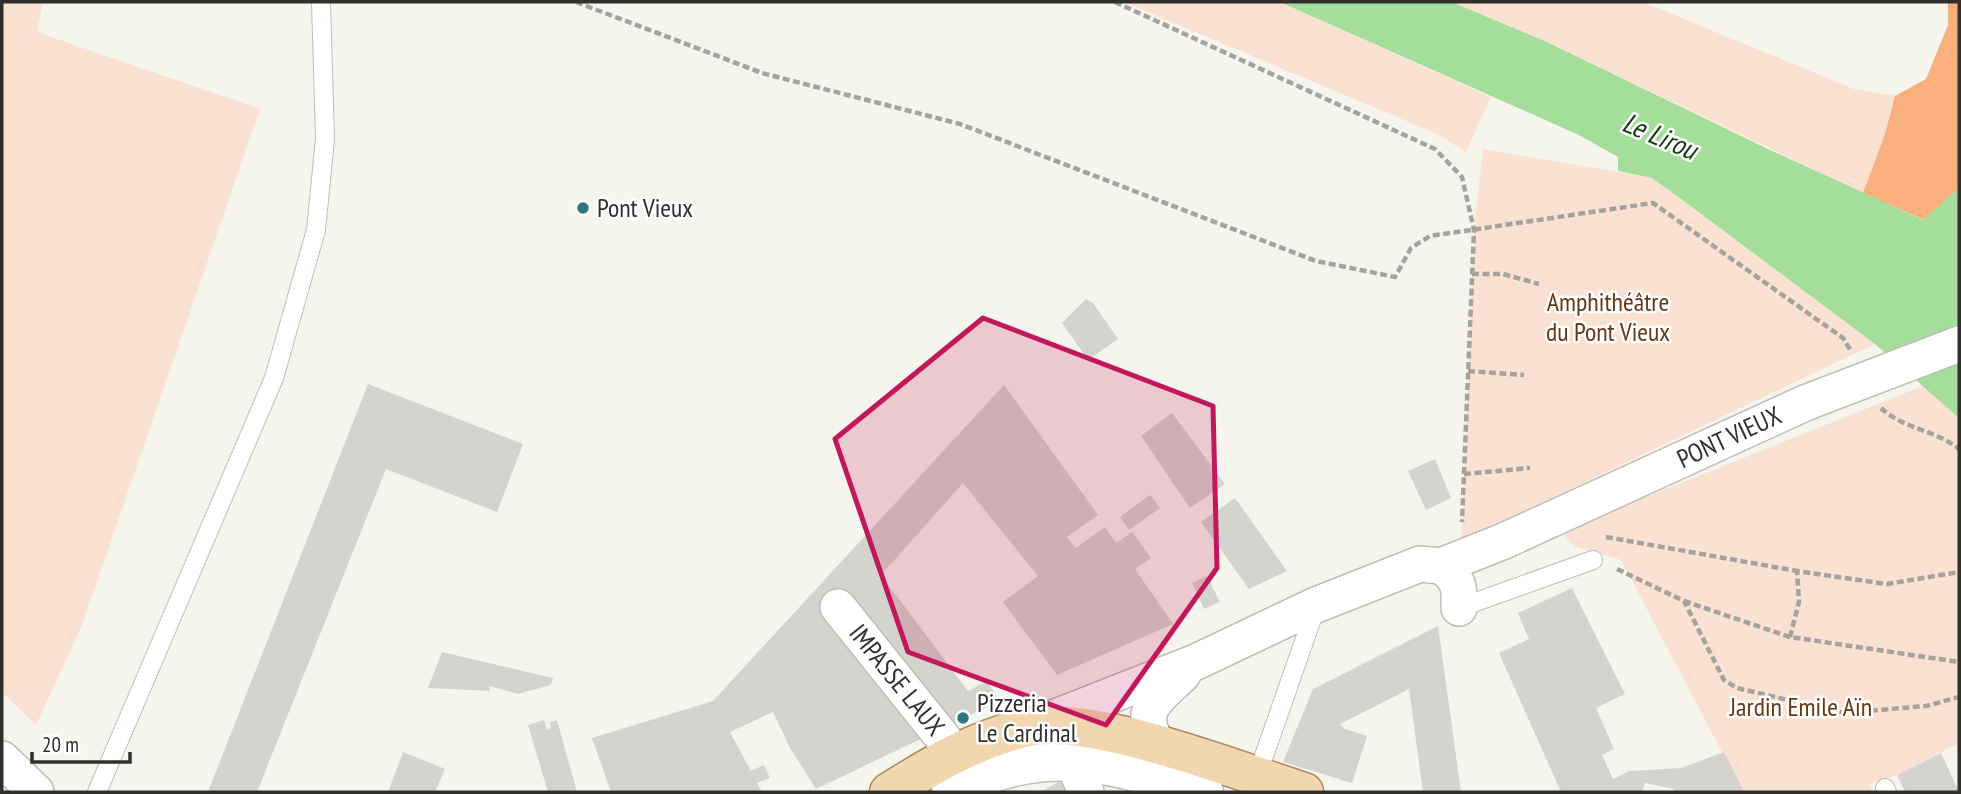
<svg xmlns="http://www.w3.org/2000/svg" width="1961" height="794" font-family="'PT Sans Narrow',sans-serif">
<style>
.green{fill:#fae1d1}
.forest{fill:#faaf7e}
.water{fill:#a4de9a}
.building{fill:#d2d4cd}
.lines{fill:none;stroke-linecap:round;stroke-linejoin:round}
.lane-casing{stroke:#bfbdb6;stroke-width:20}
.street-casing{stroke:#bfbdb6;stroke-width:38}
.secondary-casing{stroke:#bfbdb6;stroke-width:41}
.primary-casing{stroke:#a98a5e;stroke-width:41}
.path{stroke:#a4a39d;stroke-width:4.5;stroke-dasharray:7 3.5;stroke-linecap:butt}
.lane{stroke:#fff;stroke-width:18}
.street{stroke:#fff;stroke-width:35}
.secondary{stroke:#fff;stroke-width:38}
.primary{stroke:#f2d6af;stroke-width:38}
.street-bridge-casing{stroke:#bfbdb6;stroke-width:38;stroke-linecap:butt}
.street-bridge{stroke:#fff;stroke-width:35}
.marked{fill:#c2185b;fill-opacity:0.2;stroke:#c2185b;stroke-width:5;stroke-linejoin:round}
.poi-dot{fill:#307881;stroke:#fff;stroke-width:2.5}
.labels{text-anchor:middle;stroke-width:5;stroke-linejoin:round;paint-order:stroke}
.poi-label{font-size:26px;fill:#31302d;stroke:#fff;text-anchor:start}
.park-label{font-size:26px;fill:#673714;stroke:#fff}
.street-label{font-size:26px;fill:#31302d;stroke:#fff}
.water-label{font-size:28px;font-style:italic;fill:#12390c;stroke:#fff}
</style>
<rect width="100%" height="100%" fill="#f6f5ed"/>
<g class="green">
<polygon points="2,2 43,2 37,32 260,109 82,625 36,725 2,692"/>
<polygon points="1124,2 1280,2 1491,97 1466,152 1435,133"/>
<polygon points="1452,2 1643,2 1854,89 1895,96 1885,134 1863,193 1547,42"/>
<polygon points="1483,149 1652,178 1875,344 1461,541 1474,230"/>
<polygon points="1923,386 1959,418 1959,743 1897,775 1870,784 1873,792 1743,792 1621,560 1575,547 1561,531"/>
</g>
<polygon class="forest" points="1948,2 1959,2 1959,188 1924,220 1863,193 1885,134 1895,96 1926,79 1948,25"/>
<polygon class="water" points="1280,2 1452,2 1547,42 1768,149 1923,220 1959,188 1959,418 1875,344 1681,199 1652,178 1618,171 1618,157 1579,135"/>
<g class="building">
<polygon points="1086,299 1093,303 1118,339 1088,360 1062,323"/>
<polygon points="368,384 523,444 497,512 386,469 257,792 208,792"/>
<polygon points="1004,385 1098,515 1067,537 1076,548 1105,527 1116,543 1132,532 1151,558 1135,569 1173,624 1057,675 1003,602 1038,576 963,483 881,575 968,691 987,681 1000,701 816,789 790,748 773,712 730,732 751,771 764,765 770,778 757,783 762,792 611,792 592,738 713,701"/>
<polygon points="1172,413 1225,484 1190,508 1141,436"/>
<polygon points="1435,459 1451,498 1426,510 1408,471"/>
<polygon points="1150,495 1160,508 1129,530 1120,517"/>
<polygon points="1235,498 1287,571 1249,589 1201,522"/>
<polygon points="1207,576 1220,602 1204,609 1192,583"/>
<polygon points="1572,588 1625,694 1596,708 1614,749 1602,755 1613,779 1629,771 1681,768 1724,752 1744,792 1674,792 1674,789 1645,783 1642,792 1561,792 1499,653 1529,639 1518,613"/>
<polygon points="1438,626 1461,792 1423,792 1409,689 1340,724 1345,729 1367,736 1352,783 1283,762 1313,689"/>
<polygon points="442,652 553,678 551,685 518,694 489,686 490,691 428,688"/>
<polygon points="544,720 547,730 551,728 550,722 557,720 577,792 548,792 528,725"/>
<polygon points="403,752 445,769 435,792 388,792"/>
<polygon points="1941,753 1959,792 1905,792 1897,775"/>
<polygon points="1068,777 1072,792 1040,792"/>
</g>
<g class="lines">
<g class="lane-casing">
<g id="lane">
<polyline points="1459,608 1593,560"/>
<polyline points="1264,756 1316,607"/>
<polyline points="1885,788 1887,792"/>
<polyline points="97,792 274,378 316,230 325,139 321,2"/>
</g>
</g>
<g class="street-casing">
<g id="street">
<path d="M1441,566C1459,578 1460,588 1459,608"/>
<polyline points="838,607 955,753"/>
<polyline points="1038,724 1196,662 1316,605 1420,564 1441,566 1504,541"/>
<path d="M1160,747C1134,711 1157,699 1183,674"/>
<polyline points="2,759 36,792"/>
<polyline points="1072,760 1086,792"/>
</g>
</g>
<g class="secondary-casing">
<path id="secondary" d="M951,792C1043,741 1110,763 1204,792"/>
</g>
<g class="primary-casing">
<path id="primary" d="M889,792C932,765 978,738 1029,727C1094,714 1238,771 1304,792"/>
</g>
<g class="path">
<polyline points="576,2 762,73 960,124 1316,261 1395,277 1411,248 1430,236 1653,203 1843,338 1851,351"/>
<polyline points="1115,2 1435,149 1462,177 1474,230 1462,522"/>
<polyline points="1472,274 1503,274 1539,284"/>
<polyline points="1468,371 1524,375"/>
<path d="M1881,408C1903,429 1936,430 1959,449"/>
<polyline points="1464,474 1530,468"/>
<polyline points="1606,537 1797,571"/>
<polyline points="1617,569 1684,601 1724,680 1737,688 1843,713 1926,706 1959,697"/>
<polyline points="1684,601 1790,637 1959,662"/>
<polyline points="1790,637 1799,602 1797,571 1887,584 1959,572"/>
</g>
<use href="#lane" class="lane"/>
<use href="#street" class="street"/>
<use href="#secondary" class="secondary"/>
<use href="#primary" class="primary"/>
<g class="street-bridge-casing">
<polyline id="street-bridge" points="1504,541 1805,403 1959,344"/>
</g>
<use href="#street-bridge" class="street-bridge"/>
</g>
<path class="marked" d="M983,318L1213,406L1217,568L1106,725L908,652L835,439Z"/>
<g class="poi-dot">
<circle cx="583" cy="208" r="7"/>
<circle cx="963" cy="718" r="7"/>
</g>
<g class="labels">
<g class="poi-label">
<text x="597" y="217">Pont Vieux</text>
<text x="977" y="712">Pizzeria<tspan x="977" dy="30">Le Cardinal</tspan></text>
</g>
<g class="park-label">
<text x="1608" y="311">Amphithéâtre<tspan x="1608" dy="30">du Pont Vieux</tspan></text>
<text x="1801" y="716">Jardin Emile Aïn</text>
</g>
<g class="street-label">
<text transform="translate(1729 437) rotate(-25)" y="9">PONT VIEUX</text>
<text transform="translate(897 680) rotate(51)" y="9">IMPASSE LAUX</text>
</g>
<g class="water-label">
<text transform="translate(1660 136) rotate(23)" y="10">Le Lirou</text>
</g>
</g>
<rect width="1961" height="794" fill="none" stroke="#31302d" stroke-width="7"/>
<path d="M32 752v10h98v-10" fill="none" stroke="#31302d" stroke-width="3.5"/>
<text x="42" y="752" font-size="21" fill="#31302d" stroke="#ffffff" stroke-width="5" paint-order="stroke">20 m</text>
</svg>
